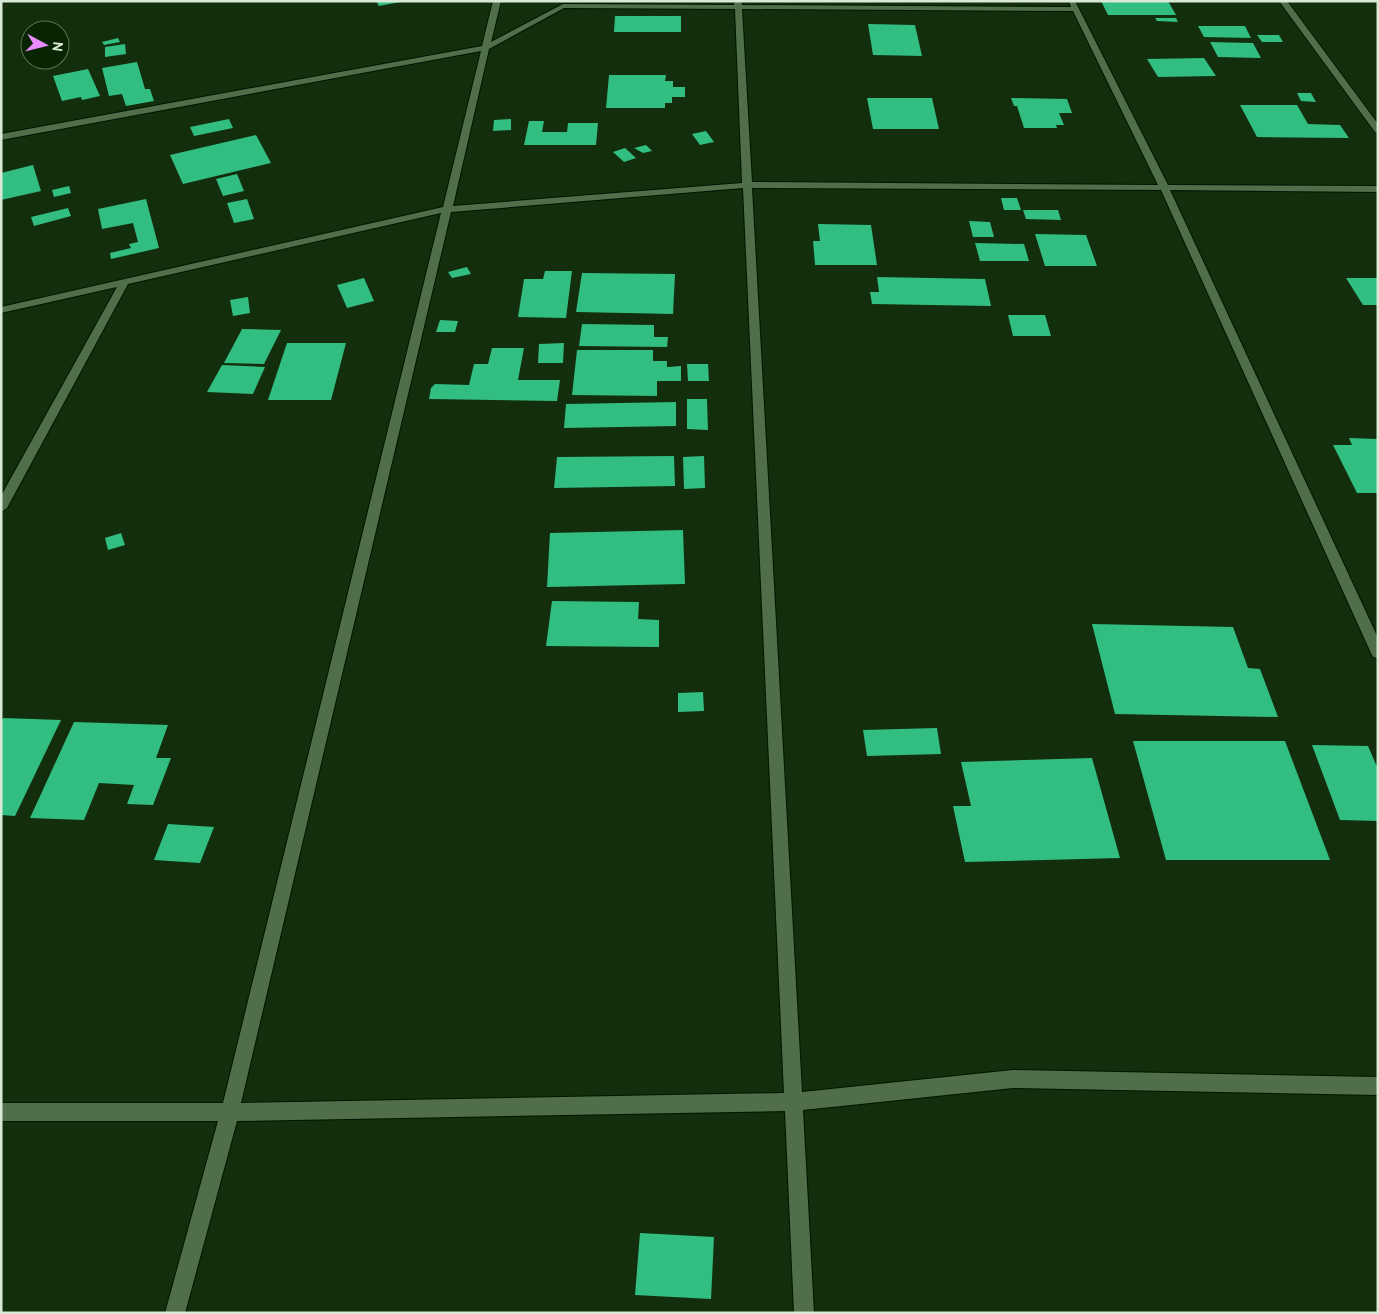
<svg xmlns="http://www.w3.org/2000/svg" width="1379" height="1314" font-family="Overpass,sans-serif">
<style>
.building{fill:#32bd81}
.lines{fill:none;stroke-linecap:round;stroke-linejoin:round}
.minor-casing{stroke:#001500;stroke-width:2}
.minor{fill:#506e4a;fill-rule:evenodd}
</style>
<rect width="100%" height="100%" fill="#132e0c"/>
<g class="building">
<polygon points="376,1 400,1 400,2 379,6"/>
<polygon points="1101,1 1168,1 1176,15 1108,15"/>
<polygon points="615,16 681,16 681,32 614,32"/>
<polygon points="1155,18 1176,18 1178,22 1157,21"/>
<polygon points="868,24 915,25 922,56 873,55"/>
<polygon points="1198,26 1245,26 1251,38 1204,37"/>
<polygon points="1257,35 1279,35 1283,42 1262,42"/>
<polygon points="118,38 120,42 104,45 102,42"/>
<polygon points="1210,42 1253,43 1261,58 1218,57"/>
<polygon points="125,44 126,54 105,57 105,47"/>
<polygon points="1204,58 1216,76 1158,77 1147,59"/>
<polygon points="137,62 145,89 150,89 154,101 126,106 122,94 109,96 102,68"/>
<polygon points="88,69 100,96 82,100 81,97 62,101 53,76"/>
<polygon points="609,75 666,75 665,81 673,81 673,87 685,87 685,97 672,97 672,103 665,103 665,108 606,108"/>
<polygon points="1297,93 1311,93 1316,102 1301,101"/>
<polygon points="867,98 932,98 939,129 873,129"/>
<polygon points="1011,98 1067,99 1072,113 1059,113 1064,125 1056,125 1057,128 1024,128 1017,106 1014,106"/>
<polygon points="1240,105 1297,105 1308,124 1340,125 1349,138 1257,137"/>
<polygon points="229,119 233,128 194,136 190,127"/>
<polygon points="511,119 511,130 493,131 494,120"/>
<polygon points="529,121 544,121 542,132 567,132 568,123 598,123 596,145 524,145"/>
<polygon points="706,131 714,142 700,145 692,134"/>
<polygon points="256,135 271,163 183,184 170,155"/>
<polygon points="646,145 652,151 643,153 634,148"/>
<polygon points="625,148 636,158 624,162 613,152"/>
<polygon points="33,165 41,191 1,200 1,173"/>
<polygon points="237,174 244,191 223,196 216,179"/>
<polygon points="69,186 71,193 54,197 52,190"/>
<polygon points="1001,198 1017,198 1021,210 1004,210"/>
<polygon points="146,199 159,248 111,259 110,253 131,248 129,244 138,242 133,223 102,229 98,209"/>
<polygon points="247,199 254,219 234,223 227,203"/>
<polygon points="68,208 71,216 34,226 31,217"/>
<polygon points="1023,210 1058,210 1061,220 1026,219"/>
<polygon points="969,221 990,222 994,237 973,237"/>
<polygon points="818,224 871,225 877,265 815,265 813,241 820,241"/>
<polygon points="1035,234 1086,235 1097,266 1045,266"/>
<polygon points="975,243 1024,244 1029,261 980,261"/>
<polygon points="467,267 471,274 452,278 448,272"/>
<polygon points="545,271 572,271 566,318 518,317 524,279 543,279"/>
<polygon points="582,273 675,274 673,314 576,312"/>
<polygon points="877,277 985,279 991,306 872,304 870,292 879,292"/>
<polygon points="364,278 374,301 347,308 337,285"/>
<polygon points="1346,278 1378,278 1378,305 1363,305"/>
<polygon points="248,297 250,313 233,316 230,300"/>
<polygon points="1008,315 1045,315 1051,336 1013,336"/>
<polygon points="440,320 458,321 455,332 436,332"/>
<polygon points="582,324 654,325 654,337 668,337 667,347 579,346"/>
<polygon points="242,329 281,330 264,364 224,363"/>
<polygon points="287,343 346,343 331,400 268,400"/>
<polygon points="564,343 563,363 538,363 539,344"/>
<polygon points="492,348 524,348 518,380 560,380 557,401 429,399 431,388 435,384 469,385 474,364 488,364"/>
<polygon points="577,350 653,350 653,361 667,361 667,367 681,366 681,381 657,381 657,396 572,395"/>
<polygon points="687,364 708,364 709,381 688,381"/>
<polygon points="222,365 265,367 253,394 207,392"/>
<polygon points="687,399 707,399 708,430 687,429"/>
<polygon points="676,402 676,426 564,428 566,404"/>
<polygon points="1349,438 1378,439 1378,493 1357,493 1333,445 1352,445"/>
<polygon points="674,456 675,486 554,488 557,457"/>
<polygon points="704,456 705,488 684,489 683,457"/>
<polygon points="683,530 685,584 547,587 550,533"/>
<polygon points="121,533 125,545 108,550 105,538"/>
<polygon points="552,601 639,602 638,619 659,620 659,647 546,646"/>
<polygon points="1092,624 1233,627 1248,668 1260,669 1278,717 1115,714"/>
<polygon points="703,692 704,711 678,712 678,693"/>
<polygon points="3,718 61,720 15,816 1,815 1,722"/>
<polygon points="74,722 168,725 156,758 171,758 153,805 127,804 134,785 99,783 84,820 30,818"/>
<polygon points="937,728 941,754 867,756 863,730"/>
<polygon points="1133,741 1285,741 1330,860 1166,860"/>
<polygon points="1312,745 1368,746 1378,769 1378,821 1340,820"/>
<polygon points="1092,758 1120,858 965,862 953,806 971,806 961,762"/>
<polygon points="168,824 214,827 200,863 154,860"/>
<polygon points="640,1233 714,1237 711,1299 635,1295"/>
</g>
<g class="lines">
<g class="minor-casing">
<g id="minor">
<path d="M493,1H501L491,42L563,4L734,5V1H742V5L1071,7L1069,1H1075L1168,185L1378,186V192L1170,190L1378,638V658L1373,657L1371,653L1161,190L752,188L802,1092L1013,1070L1378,1077V1095L1013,1088L803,1110L814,1313H794L785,1111L237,1121L185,1313H165L218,1121H1V1103H223L441,213L128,284L7,508L1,512V496L117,287L1,313V307L443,207L481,51L1,140V134L482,46ZM564,8L735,9L742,183L453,206L489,49ZM742,9L1073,11L1158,185L752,182ZM743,188L784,1093L241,1103L451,212Z"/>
<polygon points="1279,1 1287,1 1378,124 1378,133 1375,132"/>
</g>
</g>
<use href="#minor" class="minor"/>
</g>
<rect width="1379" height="1314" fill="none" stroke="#d8e9d5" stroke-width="5"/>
<g transform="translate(45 45) rotate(97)"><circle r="24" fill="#082403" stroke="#5b7357"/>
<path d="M0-4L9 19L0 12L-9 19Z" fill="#e98dfe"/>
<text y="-8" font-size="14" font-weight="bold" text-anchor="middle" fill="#d8e9d5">N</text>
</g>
</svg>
